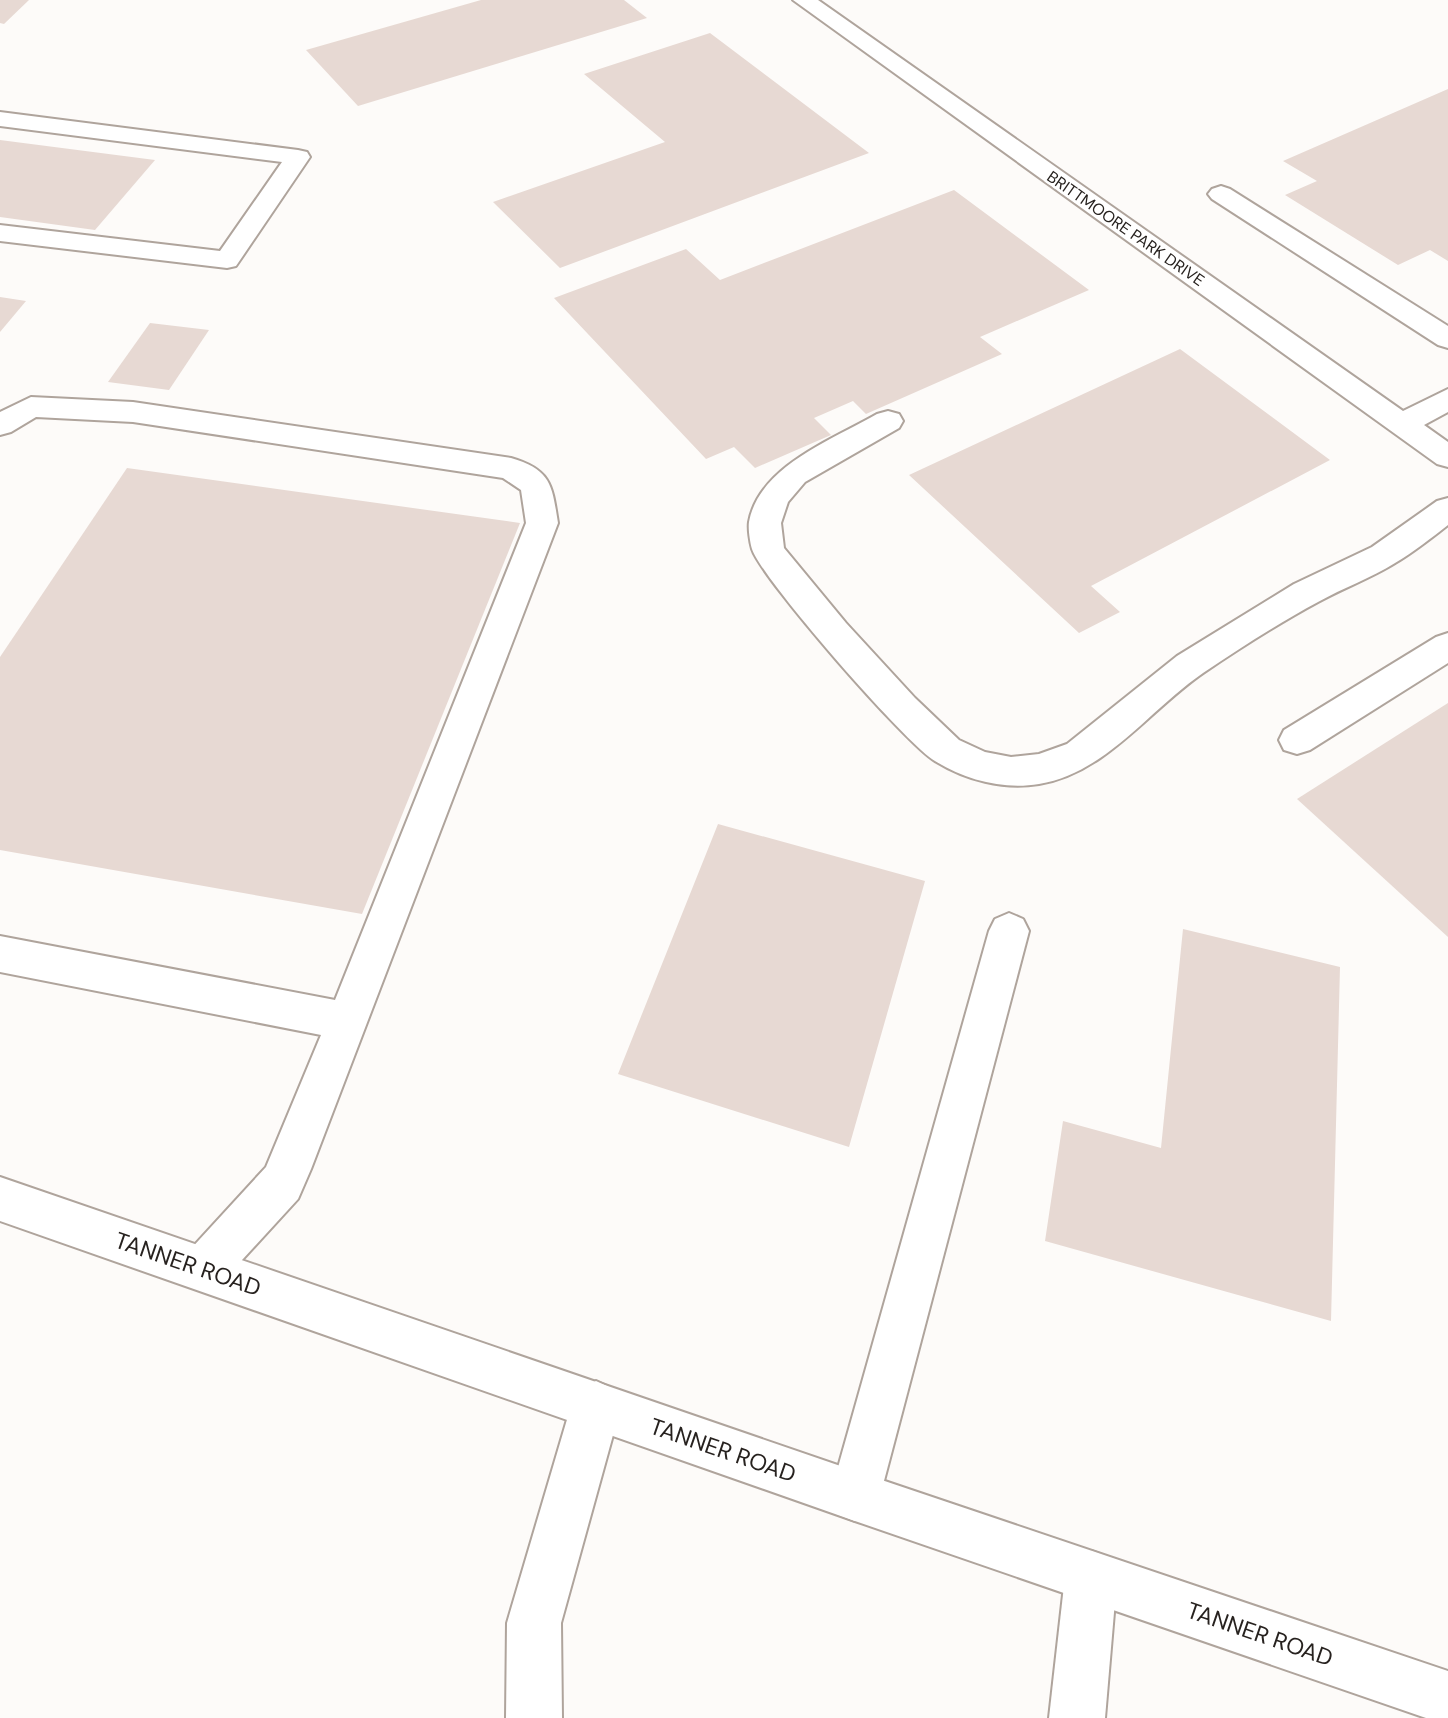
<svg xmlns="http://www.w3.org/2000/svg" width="1448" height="1718" font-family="'DM Sans',sans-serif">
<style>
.building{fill:#e7d9d3}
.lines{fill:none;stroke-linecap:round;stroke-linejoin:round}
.minor-casing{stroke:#afa49c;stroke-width:4}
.major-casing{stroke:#afa49c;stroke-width:4}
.minor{fill:#fff;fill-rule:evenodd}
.major{fill:#fff;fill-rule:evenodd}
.labels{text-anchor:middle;stroke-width:5;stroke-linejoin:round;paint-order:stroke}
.far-street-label{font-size:16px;fill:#27221f;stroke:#fff}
.near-street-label{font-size:23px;fill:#27221f;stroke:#fff}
</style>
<rect width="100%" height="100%" fill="#fdfbf9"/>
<g class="building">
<polygon points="0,0 29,0 4,24 0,23"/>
<polygon points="481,0 624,0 647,18 358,106 306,50"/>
<polygon points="710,33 869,153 560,268 493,202 665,142 584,74"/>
<polygon points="1448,89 1448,261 1430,250 1398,265 1285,195 1317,181 1283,161"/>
<polygon points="0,140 155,160 95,230 0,217"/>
<polygon points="954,190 1089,290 980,337 1002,354 866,414 853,401 814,418 831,435 755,468 734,447 706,459 554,298 686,249 720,280"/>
<polygon points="0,297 26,301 0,332"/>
<polygon points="150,323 209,330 169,390 108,382"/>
<polygon points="1180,349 1330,460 1091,586 1120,612 1079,633 909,475"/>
<polygon points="127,468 520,523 362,914 0,850 0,657"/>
<polygon points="1448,703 1448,937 1297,799"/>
<polygon points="718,824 925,881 849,1147 618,1074"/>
<polygon points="1183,929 1340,967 1331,1321 1045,1241 1063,1121 1161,1148"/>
</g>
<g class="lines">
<g class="minor-casing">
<g id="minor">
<polygon points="793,0 818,0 1403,411 1448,389 1448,412 1424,425 1448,442 1448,467 1437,464"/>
<polygon points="0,112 298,150 307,152 310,157 236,266 227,268 0,241 0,225 220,251 282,162 0,126"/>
<polygon points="1221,186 1230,189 1448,326 1448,348 1438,345 1212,199 1208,194 1212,189"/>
<path d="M31,397L133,402L511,458C552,470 552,486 558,523L311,1169L298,1199L220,1284L204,1291L188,1284L181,1268L188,1252L266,1167L321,1035L0,972V936L335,1000L526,523L521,490L503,478L133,422L36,417L11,432L0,435V412Z"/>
<path d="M888,411L899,414L903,421L899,428L805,482L788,502L781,523L784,548L846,623L915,698L959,740L985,752L1011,757L1039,754L1067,744L1177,656L1294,584L1372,547L1437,501L1448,498V525C1431,538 1414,552 1395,563C1371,578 1343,588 1318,602C1279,623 1240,648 1203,673C1149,710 1106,773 1039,784C1003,790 966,780 935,761C907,745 761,578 752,549C750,542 748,529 749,522C759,466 834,439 877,414Z"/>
<polygon points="1448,633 1448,663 1310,750 1297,754 1284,750 1279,740 1284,730 1436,637"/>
<polygon points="1009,913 1023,919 1029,931 880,1496 873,1514 855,1521 837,1514 830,1496 989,931 995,919"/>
<polygon points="596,1381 613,1389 621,1406 561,1623 562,1718 506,1718 507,1623 571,1406 579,1389"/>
<polygon points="1091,1551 1110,1558 1117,1577 1105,1718 1049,1718 1065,1577 1072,1558"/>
</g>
</g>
<g class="major-casing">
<polygon id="major" points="0,1177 855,1471 1448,1671 1448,1718 1426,1718 855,1521 0,1221"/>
</g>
<use href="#minor" class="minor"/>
<use href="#major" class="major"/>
</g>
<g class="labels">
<g class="far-street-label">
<text transform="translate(1126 228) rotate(35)" y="6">BRITTMOORE PARK DRIVE</text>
</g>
<g class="near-street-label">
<text transform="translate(188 1264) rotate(19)" y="8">TANNER ROAD</text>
<text transform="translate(723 1450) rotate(19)" y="8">TANNER ROAD</text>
<text transform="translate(1260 1634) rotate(19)" y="8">TANNER ROAD</text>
</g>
</g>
</svg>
